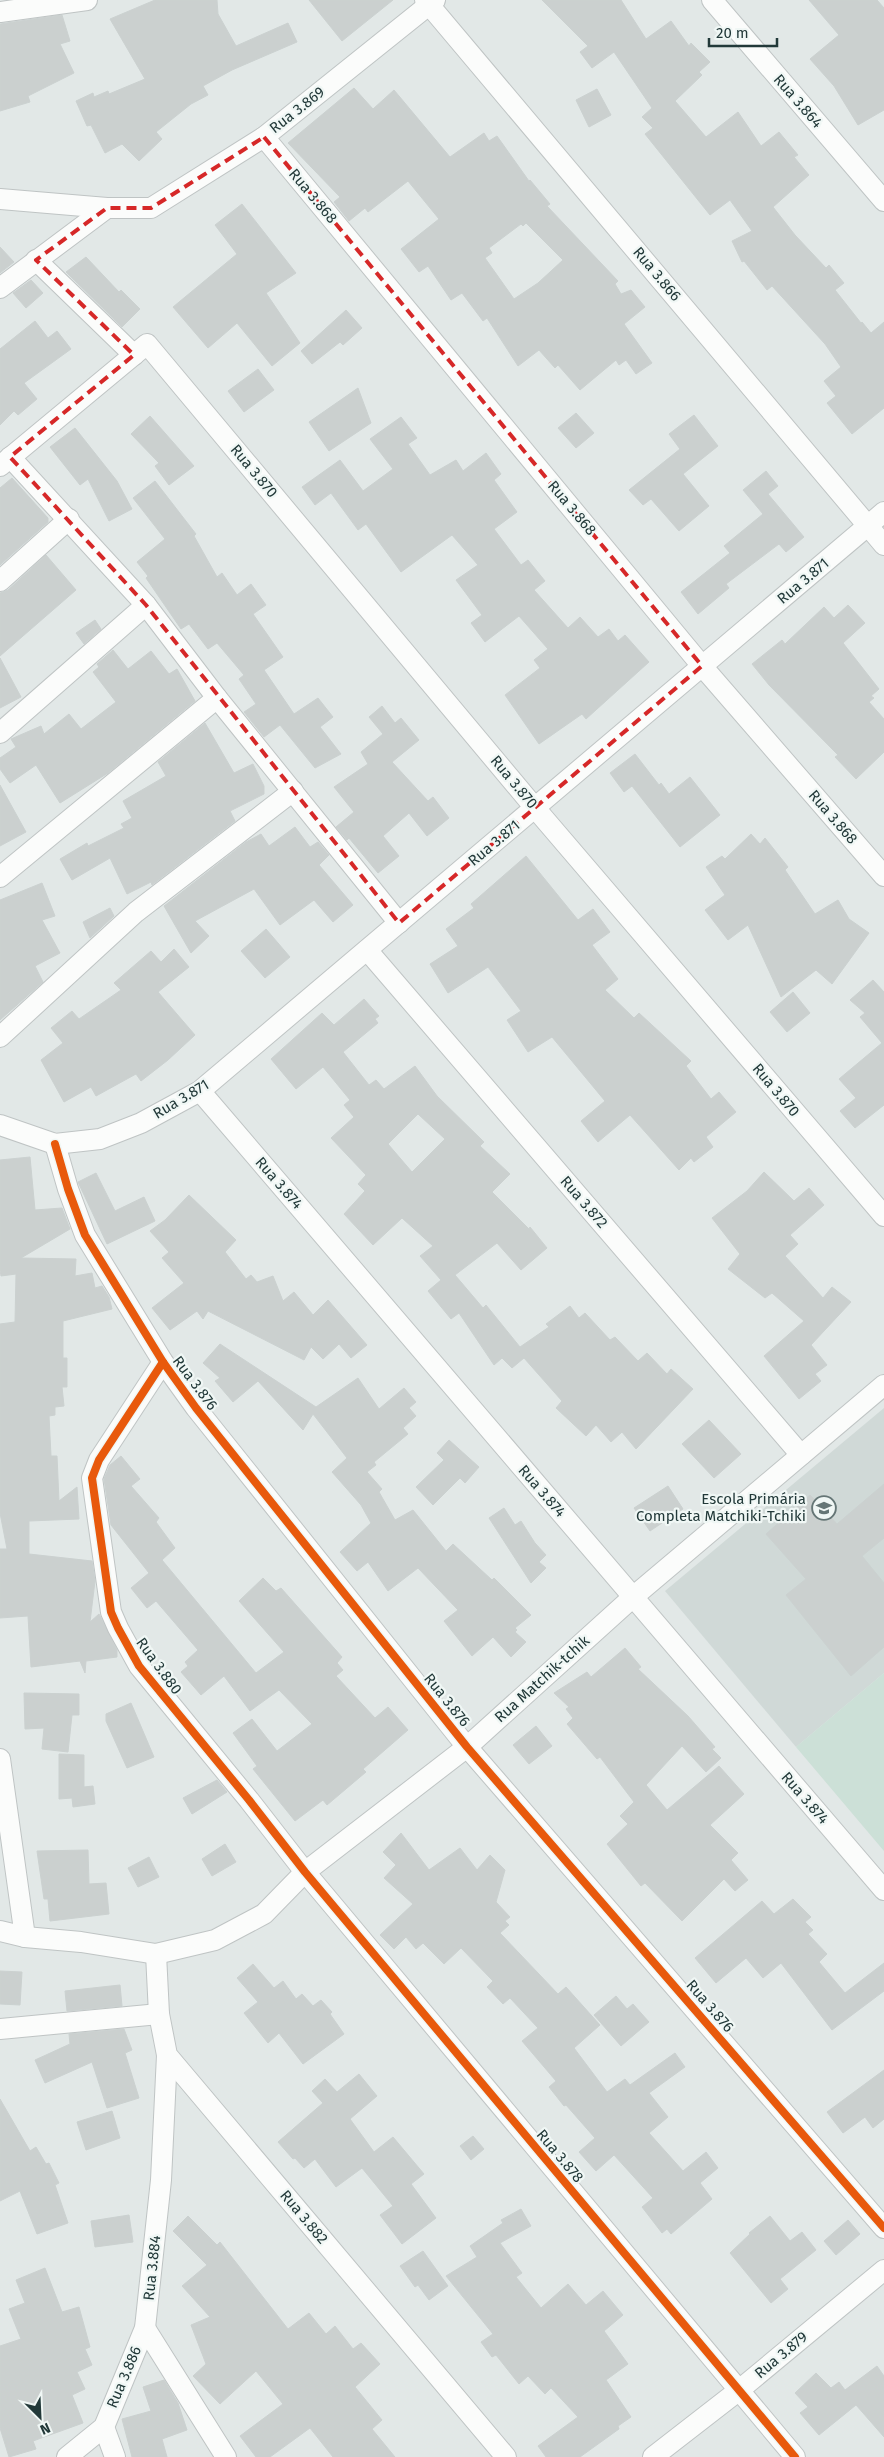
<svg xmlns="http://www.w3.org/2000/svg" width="884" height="2457" font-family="'Fira Sans',sans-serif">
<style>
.built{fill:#d0d9d7}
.green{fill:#cce0d7}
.building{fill:#cbd0cf;stroke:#cbd1d0;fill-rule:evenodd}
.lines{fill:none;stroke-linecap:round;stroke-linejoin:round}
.street-casing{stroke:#bfc4c4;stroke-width:22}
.street{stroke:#fbfcfb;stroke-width:20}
.cycleway-casing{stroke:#f0f7f5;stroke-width:11}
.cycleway{stroke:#e8590c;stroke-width:8}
.marked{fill:none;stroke:#d62828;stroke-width:4;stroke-dasharray:10 6;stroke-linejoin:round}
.labels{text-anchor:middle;stroke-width:4.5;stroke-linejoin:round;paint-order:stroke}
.street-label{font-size:15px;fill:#223939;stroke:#f0f7f5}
.poi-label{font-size:15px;fill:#223939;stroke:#f0f7f5;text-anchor:end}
</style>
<rect width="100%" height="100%" fill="#e2e8e7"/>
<polygon class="built" points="884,1408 884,1673 796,1747 665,1591"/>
<polygon class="green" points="884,1673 884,1851 796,1747"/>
<g class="building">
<polygon points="155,0 217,0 218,14 236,46 288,23 297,42 232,70 203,86 208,95 191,104 156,132 162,139 139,161 122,144 105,153 91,125 87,126 76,101 93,93 94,97 108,91 109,94 145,79 110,19"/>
<polygon points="309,0 393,0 342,41"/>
<polygon points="542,0 621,0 646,39 671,21 689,46 691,43 710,62 699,72 702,75 675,101 706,137 738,112 761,146 779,132 798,155 794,157 809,175 773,207 795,235 826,268 829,265 844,283 835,290 861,323 862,322 871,333 884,322 884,408 852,434 827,403 836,396 824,381 841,367 825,344 772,286 767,290 744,261 742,262 732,241 752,231 730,200 710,215 645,134 653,128 642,117 652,108 614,52 592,68 580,52 588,46"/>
<polygon points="809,0 877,0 884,8 884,110 858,125 834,86 810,59 839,35"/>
<polygon points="62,15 70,41 60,44 74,73 28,96 30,102 0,111 0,24"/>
<path d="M354,88L373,109L394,90L450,157L484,133L489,141L497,136L529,181L530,180L550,204L547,206L618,281L615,284L621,294L631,290L645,307L624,324L652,363L636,374L626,360L619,365L616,360L580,390L558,365L555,368L539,350L518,366L487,318L483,321L462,293L451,300L428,266L419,272L401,249L439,219L408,181L368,212L365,208L349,221L334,202L340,197L288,143ZM526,223L563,260L538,283L514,299L485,258L492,253L489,248L521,224L523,226Z"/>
<polygon points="597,89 611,115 589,127 576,100"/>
<polygon points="242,204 296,273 266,293 300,343 272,366 237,323 208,348 173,307 237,254 215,225"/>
<polygon points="0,247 14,262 0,273"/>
<polygon points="86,257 119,292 121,290 140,309 122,327 66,272"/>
<polygon points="31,280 43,293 26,308 13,293"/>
<polygon points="346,310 362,328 343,345 340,342 312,364 301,351"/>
<polygon points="35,321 48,338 57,331 71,349 24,383 37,399 18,415 14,411 0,425 0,349"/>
<polygon points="258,369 274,390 244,412 228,391"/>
<polygon points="358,388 371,423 329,451 309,422"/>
<polygon points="576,413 594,433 576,448 558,428"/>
<polygon points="694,415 718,446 683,474 709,506 679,531 651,499 643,505 629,490 680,449 669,434"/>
<polygon points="150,416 194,466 169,485 155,466 159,463 131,434"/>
<polygon points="401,417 417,438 408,444 430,475 456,460 463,471 486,453 501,474 494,480 517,512 494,529 521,565 528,560 545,581 534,590 568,628 580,617 598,637 609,629 618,641 625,635 649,662 586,719 582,714 539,744 505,695 540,668 534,660 548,649 519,616 485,642 471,623 482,615 456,580 478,565 452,535 401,572 366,524 358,530 331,493 315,505 302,487 340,460 363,491 393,469 370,439"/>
<polygon points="75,428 117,481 132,509 109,521 88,479 80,485 50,447"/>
<polygon points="766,471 778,486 768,494 804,537 786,552 779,544 726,584 729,588 698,614 681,592 730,553 724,546 763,514 743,490"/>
<polygon points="12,478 48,518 48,522 0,565 0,488"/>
<polygon points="155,481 196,534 194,536 217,577 222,573 237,595 251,584 266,605 253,614 283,657 264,670 294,714 318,698 333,717 320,727 341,754 315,768 280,725 264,737 244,712 256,704 239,679 244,675 217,643 208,649 189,624 181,629 146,578 148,576 137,562 165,539 133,498"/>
<polygon points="46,555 76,590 0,656 0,593 8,590"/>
<polygon points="848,605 865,623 843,643 879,689 871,696 874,698 869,702 884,719 884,752 856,779 835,757 838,755 769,685 752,664 782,640 785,644 824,607 834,618"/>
<polygon points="95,620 101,629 84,644 76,633"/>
<polygon points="113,650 128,669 151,651 169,674 177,669 195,701 108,773 60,803 36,765 10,783 0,769 0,758 16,747 11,739 41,726 44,734 69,714 81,729 116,702 93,672 99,667 97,664"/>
<polygon points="0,658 21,697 0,708"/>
<polygon points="382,706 395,723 401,718 419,740 392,762 428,801 433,797 449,818 427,836 409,813 383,836 399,856 378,873 349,838 347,840 336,827 354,812 334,787 368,764 361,752 383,734 369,717"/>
<polygon points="205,723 234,773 253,764 264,786 264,794 230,811 235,821 152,885 151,882 127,894 110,858 72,880 60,859 87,843 88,846 124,828 121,824 132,818 123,801 166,776 158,762"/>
<polygon points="635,754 659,785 661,783 669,794 690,777 720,815 680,847 632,786 624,792 610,773"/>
<polygon points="0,785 26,832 0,846"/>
<polygon points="295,827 310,847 318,842 329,855 319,865 353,905 333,922 314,900 280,925 254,889 195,921 209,936 191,953 164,906 246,842 261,834 269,846"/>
<polygon points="751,834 760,844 765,838 788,867 785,870 815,914 838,900 849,919 869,933 832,984 816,970 781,997 748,925 728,940 705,910 725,895 706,867 722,856 725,859"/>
<polygon points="526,856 578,920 593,909 610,932 592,945 618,979 605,990 634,1018 639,1013 691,1061 686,1066 711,1099 719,1092 736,1112 706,1137 713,1147 694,1162 691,1158 679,1170 630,1115 598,1142 581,1121 605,1101 552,1037 528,1052 507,1020 521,1011 488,967 448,993 430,964 458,946 446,929 474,908 471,904"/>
<polygon points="42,883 55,916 42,920 60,953 35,966 43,982 0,1020 0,900"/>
<polygon points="110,908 114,916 90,938 83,922"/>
<polygon points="266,929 290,957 265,978 241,951"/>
<polygon points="174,949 189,967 158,992 195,1035 168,1060 141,1081 136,1074 96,1096 91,1087 64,1102 41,1060 63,1043 51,1028 72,1011 79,1019 121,990 114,983 151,951 161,962"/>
<polygon points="873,980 884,992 884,1105 855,1128 840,1111 856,1098 839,1079 882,1043 860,1017 865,1013 850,1000"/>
<polygon points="793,992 810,1013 787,1032 770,1012"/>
<path d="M364,999L379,1016L375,1019L378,1023L343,1052L369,1085L376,1080L384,1089L415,1066L437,1096L484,1142L480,1146L510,1174L492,1192L529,1229L530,1227L547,1248L521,1270L497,1243L455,1275L483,1308L486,1305L520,1347L549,1327L546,1324L570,1306L579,1318L585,1313L610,1340L615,1337L638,1361L647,1353L667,1374L671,1369L693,1389L636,1449L622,1432L611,1442L596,1425L586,1436L556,1408L562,1401L524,1358L512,1368L502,1358L494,1365L459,1313L451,1319L428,1291L441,1280L420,1256L433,1246L402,1218L373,1245L344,1214L365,1191L358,1184L366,1175L331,1138L354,1117L344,1105L350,1100L323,1067L296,1089L271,1059L322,1013L334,1025ZM418,1114L445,1139L412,1172L388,1144Z"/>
<polygon points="30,1157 35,1210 62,1208 70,1229 21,1258 76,1259 75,1276 92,1273 95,1288 102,1286 109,1297 112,1309 63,1321 63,1358 67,1358 67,1387 62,1387 64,1406 55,1407 55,1415 49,1416 51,1456 57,1456 59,1501 77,1487 79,1519 29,1521 29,1554 92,1561 95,1581 90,1622 99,1614 117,1650 117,1657 86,1661 85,1673 80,1661 31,1667 28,1616 0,1618 0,1549 7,1549 0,1513 0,1324 15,1322 16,1274 1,1276 0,1270 0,1160"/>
<polygon points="764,1172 794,1201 809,1188 824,1205 790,1235 798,1244 785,1256 823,1298 832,1287 851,1302 811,1345 827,1365 815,1374 821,1381 799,1399 764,1356 804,1321 772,1293 765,1298 728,1269 740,1254 712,1218 747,1191"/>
<polygon points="96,1173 115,1211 144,1197 155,1221 107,1244 78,1182"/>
<polygon points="189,1195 236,1240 225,1252 246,1279 251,1275 257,1282 273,1276 283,1301 294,1292 313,1315 328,1300 367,1345 351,1358 339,1344 323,1359 311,1347 304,1360 208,1311 203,1319 197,1311 170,1330 152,1308 184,1283 162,1258 169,1252 150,1231 165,1220"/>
<polygon points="220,1344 316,1407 358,1378 379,1409 404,1388 416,1402 409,1408 416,1416 403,1428 408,1434 374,1462 376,1465 367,1472 382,1489 379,1492 395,1520 413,1510 446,1551 453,1544 492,1580 494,1578 531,1615 515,1628 517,1630 515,1632 526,1642 511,1657 493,1637 472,1656 444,1621 458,1610 418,1568 388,1591 368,1562 357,1571 340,1552 371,1523 361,1505 332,1472 347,1458 313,1414 303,1430 258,1381 233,1402 215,1381 220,1378 203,1363"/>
<polygon points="709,1420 741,1454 714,1478 682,1444"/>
<polygon points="449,1440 479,1467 465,1483 460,1478 433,1505 416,1487 444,1460 437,1453"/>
<polygon points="121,1456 140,1479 131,1486 159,1518 156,1522 175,1548 162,1560 256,1673 284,1652 239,1601 263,1578 276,1591 281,1588 342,1657 337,1663 343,1670 336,1676 375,1718 388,1707 408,1730 363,1769 366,1772 327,1805 323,1800 295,1821 253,1769 257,1766 233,1733 252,1719 277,1751 312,1724 279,1690 250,1711 224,1676 201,1695 181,1672 188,1666 185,1662 198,1650 156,1601 147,1608 131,1588 149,1573 111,1525 104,1479 110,1465"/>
<polygon points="884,1484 884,1538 862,1556 884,1583 884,1647 851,1676 786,1595 806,1579 766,1534 810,1495 837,1524"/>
<polygon points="668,1486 683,1509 650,1531 634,1508"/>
<polygon points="504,1508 515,1525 521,1521 535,1543 546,1555 539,1562 546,1568 531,1583 489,1518"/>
<polygon points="625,1648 641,1667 638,1669 688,1716 715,1747 712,1749 721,1758 706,1772 682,1746 646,1785 667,1810 719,1766 744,1794 710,1825 738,1853 731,1860 748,1880 735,1891 724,1879 682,1921 645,1883 641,1886 607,1844 628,1824 620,1816 634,1802 600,1757 597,1759 567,1724 573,1718 566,1709 569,1707 554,1693 587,1672 591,1677"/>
<polygon points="24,1693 79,1694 79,1715 72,1715 68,1752 42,1749 44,1728 25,1729"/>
<polygon points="131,1703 154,1757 127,1768 106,1721 106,1714"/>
<polygon points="536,1726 552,1746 529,1764 513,1745"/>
<polygon points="59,1754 84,1755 84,1787 93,1786 95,1804 73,1807 72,1798 59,1799"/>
<polygon points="217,1780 227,1792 192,1814 183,1798"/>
<polygon points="401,1833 429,1870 460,1848 477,1870 490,1855 505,1870 496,1902 510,1917 505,1921 509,1925 500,1933 558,1994 566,1987 600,2025 574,2048 607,2092 625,2079 630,2085 675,2053 685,2067 649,2093 668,2117 649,2133 683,2171 706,2152 718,2168 700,2183 712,2199 671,2234 667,2229 662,2233 642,2207 653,2198 614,2155 596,2171 579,2152 595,2138 566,2105 564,2106 549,2087 556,2081 522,2041 538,2028 510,1998 503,2004 487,1987 493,1981 461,1948 444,1964 423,1943 416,1949 406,1937 394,1949 380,1935 413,1904 384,1878 396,1865 383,1852"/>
<polygon points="225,1844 236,1862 212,1876 202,1859"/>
<polygon points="88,1850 89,1884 106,1883 109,1914 50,1921 48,1899 44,1899 37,1851"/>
<polygon points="149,1857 159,1877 138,1887 128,1868"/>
<polygon points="793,1899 811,1917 805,1922 813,1930 808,1934 827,1954 819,1962 845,1993 884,1963 884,1991 832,2030 781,1963 763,1978 746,1958 716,1983 695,1958 762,1901 774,1914"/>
<polygon points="253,1964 274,1988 283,1981 296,1999 302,1994 313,2006 321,2000 332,2012 330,2014 344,2034 303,2064 279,2033 268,2043 244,2013 258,2002 237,1978"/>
<polygon points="0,1971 22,1972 20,2005 0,2004"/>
<polygon points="120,1985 122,2006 67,2011 65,1991"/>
<polygon points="616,1996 627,2009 633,2004 649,2022 621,2046 594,2015"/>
<polygon points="124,2029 132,2050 125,2053 139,2098 107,2108 92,2062 45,2083 35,2060 70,2044 69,2034"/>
<polygon points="884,2070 884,2119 873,2128 865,2117 843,2133 827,2112"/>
<polygon points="359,2074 377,2096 350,2119 374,2152 393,2137 424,2174 411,2184 436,2218 402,2244 380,2215 393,2206 362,2168 336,2187 315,2159 304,2168 295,2158 293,2159 278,2142 323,2103 312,2091 325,2079 337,2092"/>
<polygon points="0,2099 30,2151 36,2147 46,2164 49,2163 59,2183 55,2185 68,2223 37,2234 20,2191 0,2201"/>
<polygon points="112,2111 120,2138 86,2150 77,2122"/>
<polygon points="473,2136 484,2149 471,2160 460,2146"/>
<polygon points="521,2209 531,2226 500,2243 522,2273 516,2277 541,2308 568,2284 586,2305 603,2291 623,2315 604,2331 628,2364 606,2380 631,2417 618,2426 619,2429 580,2457 546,2457 538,2446 578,2417 551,2388 545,2394 528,2376 519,2384 496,2355 492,2357 481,2342 493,2334 446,2276 477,2257 470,2246 503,2223 501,2220"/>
<polygon points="129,2215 133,2242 95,2247 91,2221"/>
<polygon points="188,2216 217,2245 220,2242 288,2329 309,2313 326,2334 335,2326 353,2349 361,2343 380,2364 355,2387 382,2420 372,2429 395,2457 333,2457 310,2428 270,2457 256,2457 240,2436 283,2404 256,2371 220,2404 193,2376 206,2364 191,2325 210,2317 182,2286 207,2265 173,2231"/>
<polygon points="770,2216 790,2241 802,2232 816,2250 780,2279 788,2289 771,2303 730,2253 750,2234 749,2233"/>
<polygon points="848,2220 860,2234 836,2255 824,2241"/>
<polygon points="423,2251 448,2286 429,2300 418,2285 415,2287 400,2266"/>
<polygon points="45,2268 62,2312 79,2307 90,2347 85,2349 92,2365 77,2372 85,2389 72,2395 83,2423 33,2441 36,2449 9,2457 0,2428 0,2346 21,2339 9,2309 25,2303 16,2280"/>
<polygon points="877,2366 884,2376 884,2437 856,2405 819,2435 800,2413 808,2407 795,2393 816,2373 831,2388 839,2382 845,2390"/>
<polygon points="164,2380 178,2403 187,2430 162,2439 167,2457 132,2457 122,2419 151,2411 143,2387"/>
</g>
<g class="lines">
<g class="street-casing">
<g id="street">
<polyline points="425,0 884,545"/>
<polyline points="712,0 884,201"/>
<polyline points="0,12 87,0"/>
<polyline points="264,137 702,666 884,876"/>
<polyline points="0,199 107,208 151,208 264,137 435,0"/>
<polyline points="36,260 134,355"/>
<polyline points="0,288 107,208"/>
<polyline points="10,457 146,605 217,698 399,923"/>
<polyline points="0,466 147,344 535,808 884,1216"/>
<polyline points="0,581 69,519"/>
<polyline points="0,733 146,605"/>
<polyline points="0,877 217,698"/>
<polyline points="367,950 801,1455"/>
<polyline points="0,1037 136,912 293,791"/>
<polyline points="200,1091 884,1890"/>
<polyline points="0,1125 55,1144 100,1139 141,1123 200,1091 884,512"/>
<polyline points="55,1144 68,1189 85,1235 163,1362 196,1408 467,1747 884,2228"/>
<polyline points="163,1362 99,1460 92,1478 111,1612 118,1628 139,1666 249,1800 305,1872 795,2457"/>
<polyline points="0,1759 25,1937"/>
<polyline points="0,1931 25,1937 81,1942 156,1954 215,1940 264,1914 305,1872 467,1747 633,1597 884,1385"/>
<polyline points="156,1954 159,2014 167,2055 506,2457"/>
<polyline points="0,2029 159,2014"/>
<polyline points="145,2328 226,2457"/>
<polyline points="104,2427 115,2457"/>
<polyline points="67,2457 104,2427 145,2328 161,2180 167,2055"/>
<polyline points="653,2457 738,2391 884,2270"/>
</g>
</g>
<use href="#street" class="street"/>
<g class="cycleway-casing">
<g id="cycleway">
<polyline points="55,1144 68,1189 85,1235 163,1362 196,1408 467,1747 884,2228"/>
<polyline points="163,1362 99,1460 92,1478 111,1612 118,1628 139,1666 249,1800 305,1872 795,2457"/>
</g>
</g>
<use href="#cycleway" class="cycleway"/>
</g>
<path class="marked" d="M264,137L702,666L399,923L146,605L10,457L134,355L36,260L107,208H151Z"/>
<defs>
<g id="school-ring" transform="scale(1.25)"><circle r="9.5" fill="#f0f7f5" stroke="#657676" stroke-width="1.5"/><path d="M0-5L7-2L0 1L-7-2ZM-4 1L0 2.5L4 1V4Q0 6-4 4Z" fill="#657676"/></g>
</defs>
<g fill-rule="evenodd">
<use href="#school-ring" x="824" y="1508"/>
</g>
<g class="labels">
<g class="street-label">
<text transform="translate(798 101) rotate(49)" y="5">Rua 3.864</text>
<text transform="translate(297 110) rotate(-38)" y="5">Rua 3.869</text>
<text transform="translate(313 196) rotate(50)" y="5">Rua 3.868</text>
<text transform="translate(657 274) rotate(50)" y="5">Rua 3.866</text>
<text transform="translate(254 471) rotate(50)" y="5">Rua 3.870</text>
<text transform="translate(572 508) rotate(50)" y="5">Rua 3.868</text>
<text transform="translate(803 581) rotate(-40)" y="5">Rua 3.871</text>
<text transform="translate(514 782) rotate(50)" y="5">Rua 3.870</text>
<text transform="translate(833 817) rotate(49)" y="5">Rua 3.868</text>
<text transform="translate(494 843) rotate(-40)" y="5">Rua 3.871</text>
<text transform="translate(776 1090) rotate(50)" y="5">Rua 3.870</text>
<text transform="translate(181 1099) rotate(-31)" y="5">Rua 3.871</text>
<text transform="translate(279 1183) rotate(49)" y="5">Rua 3.874</text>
<text transform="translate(584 1202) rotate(49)" y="5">Rua 3.872</text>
<text transform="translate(195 1383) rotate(53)" y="5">Rua 3.876</text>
<text transform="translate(542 1491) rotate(49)" y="5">Rua 3.874</text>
<text transform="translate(159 1666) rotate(54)" y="5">Rua 3.880</text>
<text transform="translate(542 1679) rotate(-42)" y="5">Rua Matchik-tchik</text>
<text transform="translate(447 1700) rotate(51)" y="5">Rua 3.876</text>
<text transform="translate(805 1798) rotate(49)" y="5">Rua 3.874</text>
<text transform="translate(710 2006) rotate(49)" y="5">Rua 3.876</text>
<text transform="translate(560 2156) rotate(50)" y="5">Rua 3.878</text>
<text transform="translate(304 2217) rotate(50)" y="5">Rua 3.882</text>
<text transform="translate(152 2268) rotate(-84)" y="5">Rua 3.884</text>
<text transform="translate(781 2355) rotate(-40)" y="5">Rua 3.879</text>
<text transform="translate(124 2377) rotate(-67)" y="5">Rua 3.886</text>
</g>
<g class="poi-label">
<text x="806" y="1504">Escola Primária<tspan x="806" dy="17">Completa Matchiki-Tchiki</tspan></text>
</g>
</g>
<g transform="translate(40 2417) rotate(156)" stroke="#f0f7f5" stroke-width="4" paint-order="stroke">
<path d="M0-4L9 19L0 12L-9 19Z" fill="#223939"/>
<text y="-8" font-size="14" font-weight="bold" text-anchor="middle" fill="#223939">N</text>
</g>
<path d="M709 38v8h68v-8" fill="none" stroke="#223939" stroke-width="2.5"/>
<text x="716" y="38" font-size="15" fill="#223939" stroke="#f0f7f5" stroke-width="4" paint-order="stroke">20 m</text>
</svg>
